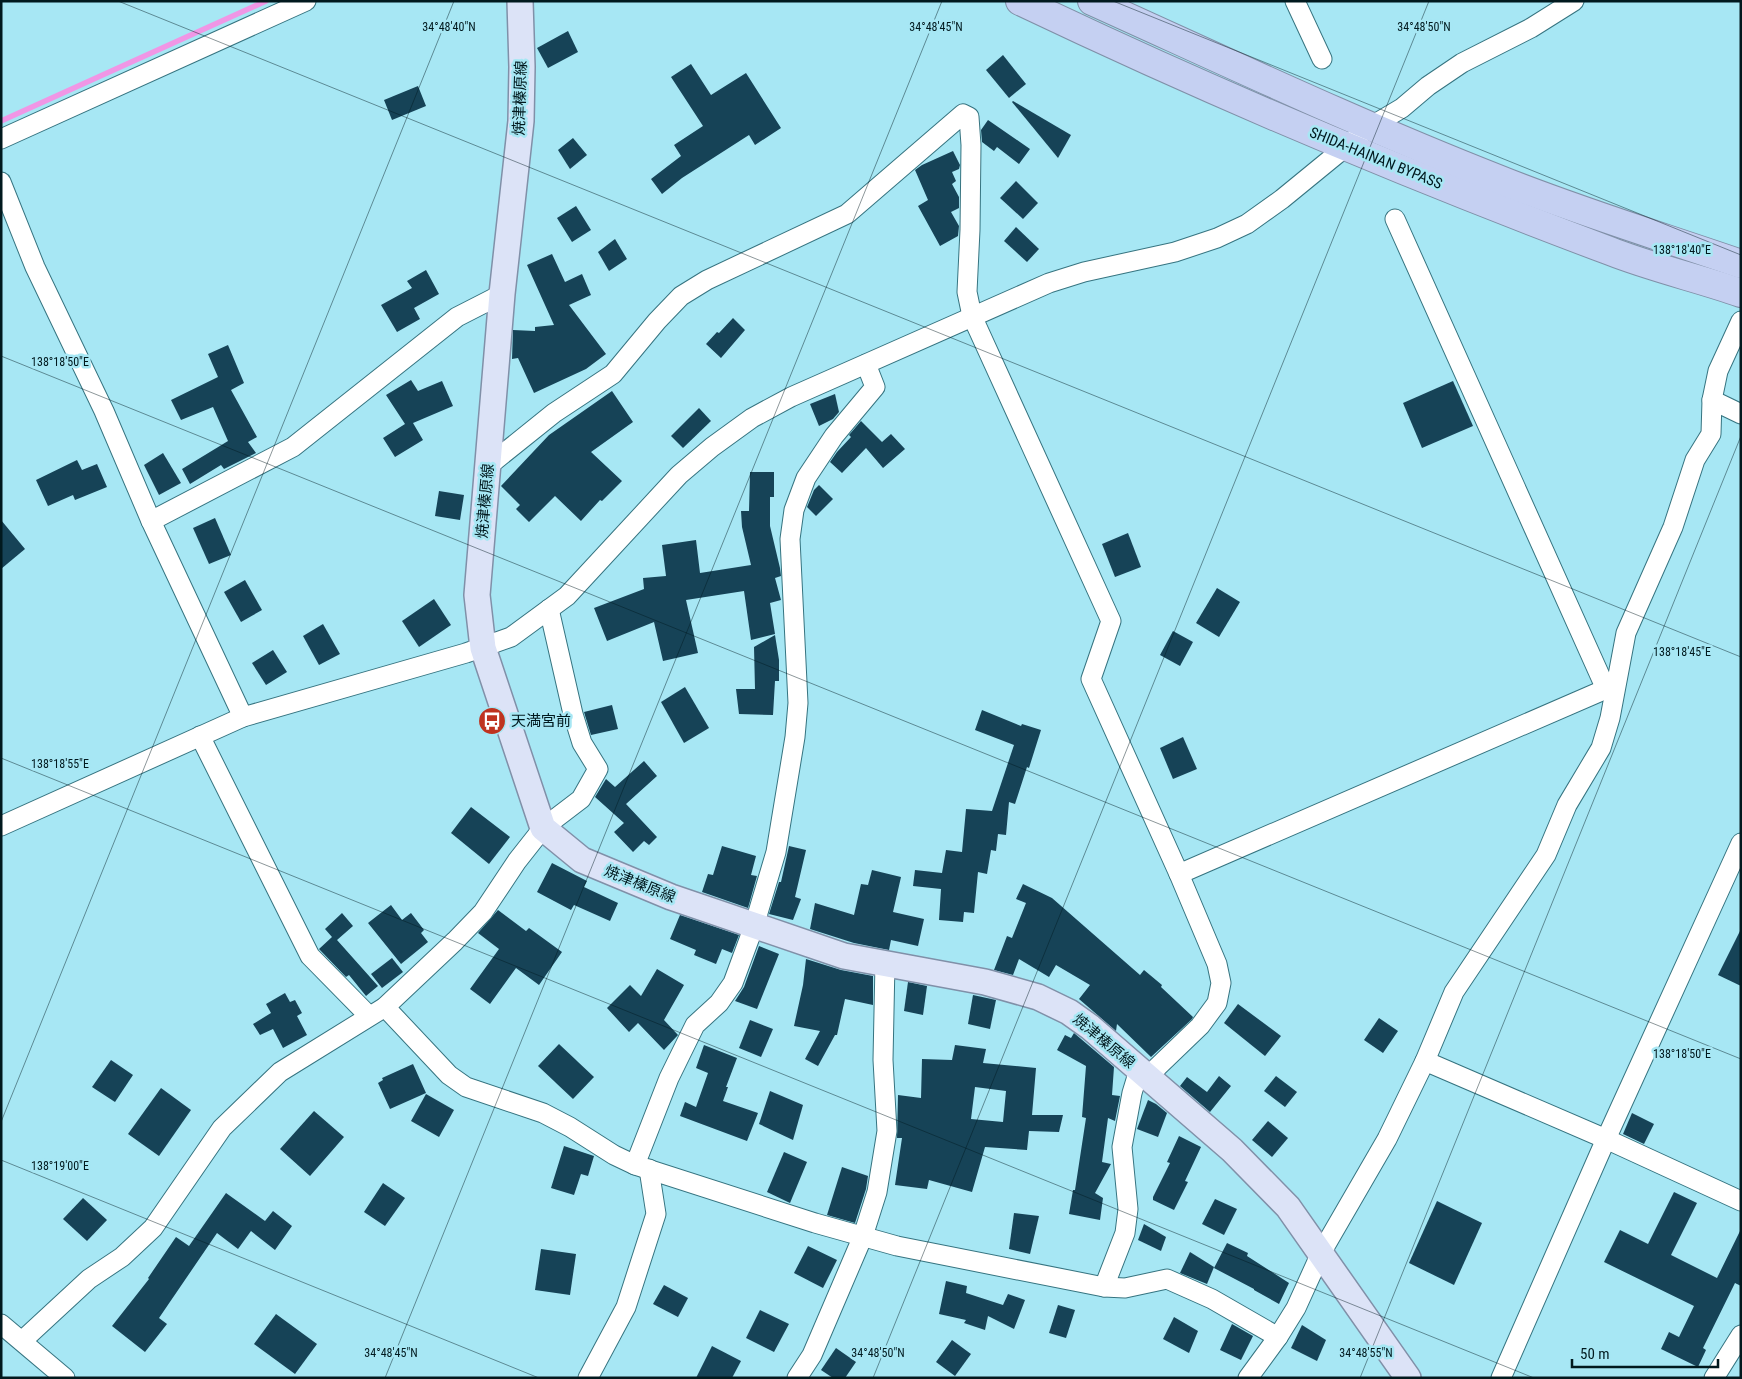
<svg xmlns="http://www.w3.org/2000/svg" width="1742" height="1379" font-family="'Roboto Condensed','Noto Sans JP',sans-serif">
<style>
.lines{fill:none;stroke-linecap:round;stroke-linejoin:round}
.stream{stroke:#f096e5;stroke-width:5.5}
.building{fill:#164357;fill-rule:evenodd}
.minor-casing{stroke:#367480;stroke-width:21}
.major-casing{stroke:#8090a8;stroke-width:28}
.highway-casing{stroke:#8090a8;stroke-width:30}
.minor{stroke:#fff;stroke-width:19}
.major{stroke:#dce3f7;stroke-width:25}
.highway{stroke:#c5d0f2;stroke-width:28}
.ticks{fill:none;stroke:#01191e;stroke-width:1;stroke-opacity:0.45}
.labels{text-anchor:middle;stroke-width:5;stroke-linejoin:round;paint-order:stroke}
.street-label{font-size:15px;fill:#01191e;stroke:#a7e7f4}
.poi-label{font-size:15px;fill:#01191e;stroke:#a7e7f4;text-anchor:start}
.ticks-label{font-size:12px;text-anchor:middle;fill:#01191e;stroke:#a7e7f4;stroke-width:5;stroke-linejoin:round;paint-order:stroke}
</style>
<rect width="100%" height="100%" fill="#a7e7f4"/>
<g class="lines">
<polyline class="stream" points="1,121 266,1"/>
</g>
<g class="building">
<polygon points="568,31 578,52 548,68 537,48"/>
<polygon points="1003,55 1026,84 1009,98 986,70"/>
<polygon points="691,64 711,95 746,73 781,128 755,145 749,135 682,178 662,194 651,179 681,156 674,145 703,126 671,77"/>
<polygon points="418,86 426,106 392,120 384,100"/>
<polygon points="1013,101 1071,135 1058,158 1012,102"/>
<polygon points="988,120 1030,149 1019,164 997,147 994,151 982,142 981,130"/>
<polygon points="573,138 587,155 570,169 558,150"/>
<polygon points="953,151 960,165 959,169 952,172 956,181 952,184 959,197 959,208 951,212 959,226 958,236 940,246 918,206 928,200 915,170 922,165"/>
<polygon points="1016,181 1038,203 1023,219 1000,198"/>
<polygon points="576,206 591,230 572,242 557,218"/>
<polygon points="1016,227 1039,249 1027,262 1004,241"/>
<polygon points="615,239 627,259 609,271 598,252"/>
<polygon points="552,254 565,282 582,274 591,295 569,305 606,354 586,369 534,393 518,358 512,359 513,330 535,331 535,327 554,325 527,265"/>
<polygon points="426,270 439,294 414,308 420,319 397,332 381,305 412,288 407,281"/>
<polygon points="733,318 745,330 721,358 706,344 717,332 719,333"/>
<polygon points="228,345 244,383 231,390 257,437 248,442 256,453 224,469 221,465 190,484 182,469 228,441 213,407 181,420 171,400 218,377 208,354"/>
<polygon points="411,380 418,391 442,381 453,406 413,423 423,440 395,457 383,438 405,424 386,395"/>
<polygon points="1453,381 1473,426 1422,448 1403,403"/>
<polygon points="612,391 633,422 591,452 622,481 602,501 600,500 581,521 555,496 529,522 516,509 520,505 501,486 549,435"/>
<polygon points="835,394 839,412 833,419 819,426 810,404"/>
<polygon points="699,408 711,421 683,448 671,436"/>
<polygon points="861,421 882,442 891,434 905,449 883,468 866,448 842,473 830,462 837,452 851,437 849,435"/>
<polygon points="163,453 181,483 159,495 144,465"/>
<polygon points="77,460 82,470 97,464 107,487 75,500 73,495 48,506 36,480"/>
<polygon points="750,472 774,472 774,497 770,497 770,526 780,568 781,576 775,578 781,600 770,603 775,634 751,640 744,591 686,600 698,653 663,661 654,622 607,641 594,608 644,589 643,578 666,576 662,545 696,540 700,573 751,565 742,527 741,511 749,511"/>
<polygon points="819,485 833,499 816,516 807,507 814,490"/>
<polygon points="439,491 464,495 460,520 435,516"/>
<polygon points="215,518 231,555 209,564 193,528"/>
<polygon points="1,520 25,549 1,569"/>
<polygon points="1128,533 1141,567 1115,577 1102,544"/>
<polygon points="245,580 262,610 241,622 224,592"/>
<polygon points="1217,588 1240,602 1219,637 1196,623"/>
<polygon points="434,599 451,625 419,647 402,621"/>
<polygon points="323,624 340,654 319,665 303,636"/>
<polygon points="1173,631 1193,642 1180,666 1160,655"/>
<polygon points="775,635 779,660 779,681 775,681 773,715 739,714 736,689 755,689 754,647"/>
<polygon points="273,650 287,672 266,685 252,663"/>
<polygon points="685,687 709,728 684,743 661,702"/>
<polygon points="612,705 618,729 591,735 584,712"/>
<polygon points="982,710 1021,726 1022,724 1041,730 1029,768 1027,767 1015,804 1009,802 1006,835 998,834 996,851 991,850 987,874 978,872 974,913 964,912 963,922 939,920 941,889 913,886 915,870 942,873 946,850 962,852 966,809 992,811 1014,745 975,730"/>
<polygon points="1183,737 1197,769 1173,779 1160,748"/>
<polygon points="644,761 657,776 626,804 657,837 649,845 644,841 633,852 614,832 624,823 595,797 606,779 615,787"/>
<polygon points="471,807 510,837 489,864 451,833"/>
<polygon points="722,846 756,856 751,875 757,876 748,908 702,892 708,874 713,875"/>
<polygon points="789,846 806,850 795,897 801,899 793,920 769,914 779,882 781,882"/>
<polygon points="552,863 587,881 584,887 618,903 610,921 574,905 571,910 537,892"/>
<polygon points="872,870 901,877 893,912 924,919 918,946 891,940 889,950 854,943 810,929 815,903 854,915 861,884 868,885"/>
<polygon points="1023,884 1052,898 1140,975 1144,970 1162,985 1161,987 1193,1017 1192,1019 1151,1057 1117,1024 1116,1031 1079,999 1090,985 1056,965 1049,977 1019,959 1013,975 994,970 1007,936 1012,938 1026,903 1016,899"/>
<polygon points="391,905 402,920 411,913 424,930 421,933 428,942 401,964 368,923"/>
<polygon points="498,910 526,931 529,928 562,952 539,985 516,968 490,1004 470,989 499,949 478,933"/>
<polygon points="342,913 353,926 337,940 378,986 366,996 349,975 346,977 319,949 332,937 325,929"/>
<polygon points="680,915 739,935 732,953 722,949 716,964 694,955 696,950 670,939"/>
<polygon points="1741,929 1741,986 1718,975"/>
<polygon points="759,946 779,954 757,1009 735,1001 744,987"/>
<polygon points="392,958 403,972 382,988 371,974"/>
<polygon points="806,959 841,970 873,976 873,1005 845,999 837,1035 835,1035 818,1066 805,1059 820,1031 794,1026 803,985"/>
<polygon points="657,969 684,985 664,1020 678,1035 664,1050 638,1023 629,1032 607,1008 630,985 641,996"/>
<polygon points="908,982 927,986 923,1015 904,1011"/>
<polygon points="285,993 290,1002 295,1000 302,1013 297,1016 307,1035 283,1048 273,1029 260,1035 253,1024 271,1013 266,1004"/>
<polygon points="973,995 996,1000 990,1029 968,1024"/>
<polygon points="1238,1004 1281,1036 1265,1056 1224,1023"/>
<polygon points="1379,1018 1398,1031 1383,1053 1364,1040"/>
<polygon points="750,1020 773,1029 761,1057 739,1048"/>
<polygon points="1074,1033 1114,1067 1112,1095 1120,1096 1115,1121 1108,1118 1102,1162 1111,1164 1095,1193 1103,1198 1100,1220 1069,1214 1073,1190 1075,1190 1086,1118 1082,1117 1086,1066 1057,1050 1065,1035 1071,1038"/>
<polygon points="559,1044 594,1077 573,1099 538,1066"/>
<polygon points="704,1045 737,1058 726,1087 728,1087 723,1101 758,1113 747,1141 680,1116 685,1102 696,1107 708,1073 696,1068"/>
<path d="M955,1045L986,1049L983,1063L1036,1068L1032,1115H1063L1059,1132L1029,1131L1027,1150L985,1147L972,1192L929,1180L927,1189L895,1185L902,1138H897L898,1095L921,1098L922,1059L952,1060ZM975,1087L1006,1091L1003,1122L971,1119Z"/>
<polygon points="111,1060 133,1075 115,1102 92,1087"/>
<polygon points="413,1064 426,1093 390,1109 378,1083 383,1080 382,1078"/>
<polygon points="1219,1076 1231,1086 1210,1112 1180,1086 1187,1077 1207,1092"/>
<polygon points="1276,1076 1297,1092 1285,1107 1264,1091"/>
<polygon points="161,1088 191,1110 159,1156 128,1134"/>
<polygon points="770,1091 803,1105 793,1140 759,1124"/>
<polygon points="426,1094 454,1110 439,1137 411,1121"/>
<polygon points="1148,1100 1156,1104 1167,1113 1158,1137 1137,1129"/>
<polygon points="314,1111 344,1137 310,1176 280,1149"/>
<polygon points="1632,1113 1654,1124 1644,1144 1623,1134"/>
<polygon points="1268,1121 1288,1138 1272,1157 1252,1140"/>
<polygon points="1179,1136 1201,1147 1185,1181 1188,1182 1174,1210 1153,1200 1153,1197 1170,1163 1167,1162"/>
<polygon points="564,1146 594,1156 588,1176 581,1174 574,1195 551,1188"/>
<polygon points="784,1152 807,1162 790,1203 767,1192"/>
<polygon points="842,1167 868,1176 866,1189 855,1223 827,1215"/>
<polygon points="383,1183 405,1198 385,1226 364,1212"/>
<polygon points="1674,1192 1697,1203 1671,1255 1717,1278 1741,1229 1741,1286 1735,1283 1703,1348 1706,1350 1698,1367 1661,1349 1669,1332 1679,1337 1694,1306 1604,1262 1620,1230 1648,1244"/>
<polygon points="226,1193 265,1221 273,1211 292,1226 275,1250 251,1231 238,1249 217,1233 159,1318 167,1324 145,1352 112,1326 149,1279 148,1278 176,1237 189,1246"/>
<polygon points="83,1198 107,1220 87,1241 63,1219"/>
<polygon points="1215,1199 1237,1209 1224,1235 1202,1224"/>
<polygon points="1437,1201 1482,1223 1454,1285 1409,1263"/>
<polygon points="1014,1213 1039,1216 1030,1254 1009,1249"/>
<polygon points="1144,1224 1166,1237 1161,1251 1138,1240"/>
<polygon points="1227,1243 1248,1253 1247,1256 1289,1283 1279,1304 1254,1290 1254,1289 1214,1268"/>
<polygon points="808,1246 837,1260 823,1288 794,1273"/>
<polygon points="541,1249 576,1254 570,1295 535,1290"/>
<polygon points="1190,1252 1214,1267 1207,1284 1180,1273"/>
<polygon points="946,1281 967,1286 966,1293 1003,1305 1008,1294 1025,1300 1014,1329 988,1316 985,1330 964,1323 966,1320 939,1314"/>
<polygon points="664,1285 688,1298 678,1317 653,1304"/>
<polygon points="1058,1305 1075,1310 1066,1338 1049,1333"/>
<polygon points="760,1310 789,1324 774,1352 746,1338"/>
<polygon points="276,1314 317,1344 295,1374 254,1344"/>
<polygon points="1174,1317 1198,1331 1189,1353 1163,1339"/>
<polygon points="1232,1324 1253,1336 1241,1360 1220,1350"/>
<polygon points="1302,1325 1326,1340 1317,1361 1291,1348"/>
<polygon points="952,1340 971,1354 955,1376 936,1362"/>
<polygon points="712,1346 741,1361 732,1378 696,1378"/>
<polygon points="836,1348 856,1362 845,1378 833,1378 821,1370"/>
</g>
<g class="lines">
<g class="minor-casing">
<g id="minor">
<polyline points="1295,1 1322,59"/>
<polyline points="1,139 306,1"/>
<polyline points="1,182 35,267 104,411 151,521 243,717"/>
<polyline points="1395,219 1606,689 1615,685"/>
<polyline points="1712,400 1741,414"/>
<polyline points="488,466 554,413 613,374 657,321 681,296 707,280 847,214 963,114 969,117 971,145 970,230 967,292 972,316 1111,621 1091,679 1179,874 1217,964 1221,983 1217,1003 1200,1026 1147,1077"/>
<polyline points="151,521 293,447 457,317 502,294"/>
<polyline points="200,736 310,956 369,1016"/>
<polyline points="1,826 243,717 466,653 511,637 567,596 679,475 712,447 752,418 791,397 1049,283 1084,272 1175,252 1217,238 1247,224 1282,199 1370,127 1402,108 1428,86 1462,63 1531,28 1574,1"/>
<polyline points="1179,874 1606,689"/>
<polyline points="385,1007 449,1075 466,1087 543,1113 570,1127 614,1155 635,1165 815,1223 897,1246 1104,1287 1125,1288 1167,1279 1212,1299 1278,1337"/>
<polyline points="1425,1061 1606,1139 1741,1201"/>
<polyline points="635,1165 669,1078 695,1025 719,1003 733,983 754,926 776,852 795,737 798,703 790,539 794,510 806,478 834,436 875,387 866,364"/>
<polyline points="1104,1287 1125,1233 1128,1209 1122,1147 1132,1093 1139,1070"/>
<polyline points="1,1324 65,1378"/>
<polyline points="22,1341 89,1279 122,1257 153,1228 222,1128 280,1072 385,1007 455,941 483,912 517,861 543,828 581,799 598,769 582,743 573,714 549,609"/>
<polyline points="588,1378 626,1307 656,1214 649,1169"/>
<polyline points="797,1378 812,1355 863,1236 877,1192 887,1131 883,1060 885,963"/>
<polyline points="1248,1378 1278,1337 1296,1308 1321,1253 1387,1139 1425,1061 1454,992 1546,855 1567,805 1601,748 1610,718 1626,633 1673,527 1695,460 1711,434 1712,400 1718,371 1741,321"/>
<polyline points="1501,1378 1606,1139 1741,843"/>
<polyline points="1714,1378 1741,1335"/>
</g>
</g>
<g class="major-casing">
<polyline id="major" points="520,1 522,67 521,121 502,294 477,595 483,648 543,828 582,860 671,897 844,956 985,982 1038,997 1069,1012 1090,1027 1232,1150 1288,1207 1408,1378"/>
</g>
<g class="highway-casing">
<g id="highway">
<path d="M1020,1C1213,93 1410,176 1610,251C1653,268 1698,278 1741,293"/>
<path d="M1092,1C1227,62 1360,125 1498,179C1577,211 1660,236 1741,264"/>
</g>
</g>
<use href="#minor" class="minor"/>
<use href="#major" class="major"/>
<use href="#highway" class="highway"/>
</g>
<path class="ticks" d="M118,1L1741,657M1113,1L1741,255M1,356L1741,1059M1,758L1534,1378M1,1122L454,1M1,1160L539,1378M385,1378L942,1M873,1378L1429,1M1360,1378L1741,436"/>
<defs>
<g id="bus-disc" transform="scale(1.4375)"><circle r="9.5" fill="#bf3320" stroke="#a7e7f4"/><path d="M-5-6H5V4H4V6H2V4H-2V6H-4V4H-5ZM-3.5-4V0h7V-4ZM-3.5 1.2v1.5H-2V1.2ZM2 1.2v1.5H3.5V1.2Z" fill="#fff"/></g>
</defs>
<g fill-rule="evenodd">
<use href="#bus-disc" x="492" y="721"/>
</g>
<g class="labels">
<g class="street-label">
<text transform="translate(520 98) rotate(-88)" y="5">焼津榛原線</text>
<text transform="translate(1376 158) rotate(22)" y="5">SHIDA-HAINAN BYPASS</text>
<text transform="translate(485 501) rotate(-85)" y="5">焼津榛原線</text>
<text transform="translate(640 884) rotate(22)" y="5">焼津榛原線</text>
<text transform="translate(1104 1041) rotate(40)" y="5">焼津榛原線</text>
</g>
<g class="poi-label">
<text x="511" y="726">天満宮前</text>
</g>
</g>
<g class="ticks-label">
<text x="449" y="31">34°48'40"N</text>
<text x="936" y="31">34°48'45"N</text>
<text x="1424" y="31">34°48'50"N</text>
<text x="1682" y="254">138°18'40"E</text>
<text x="60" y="366">138°18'50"E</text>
<text x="1682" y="656">138°18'45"E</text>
<text x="60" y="768">138°18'55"E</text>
<text x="1682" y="1058">138°18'50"E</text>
<text x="60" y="1170">138°19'00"E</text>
<text x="391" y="1357">34°48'45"N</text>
<text x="878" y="1357">34°48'50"N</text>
<text x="1366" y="1357">34°48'55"N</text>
</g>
<rect width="1742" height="1379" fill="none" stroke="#01191e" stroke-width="5"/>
<path d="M1572 1359v8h146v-8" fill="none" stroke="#01191e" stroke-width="2.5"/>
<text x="1580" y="1359" font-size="15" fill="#01191e" stroke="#a7e7f4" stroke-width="4" paint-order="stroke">50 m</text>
</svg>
